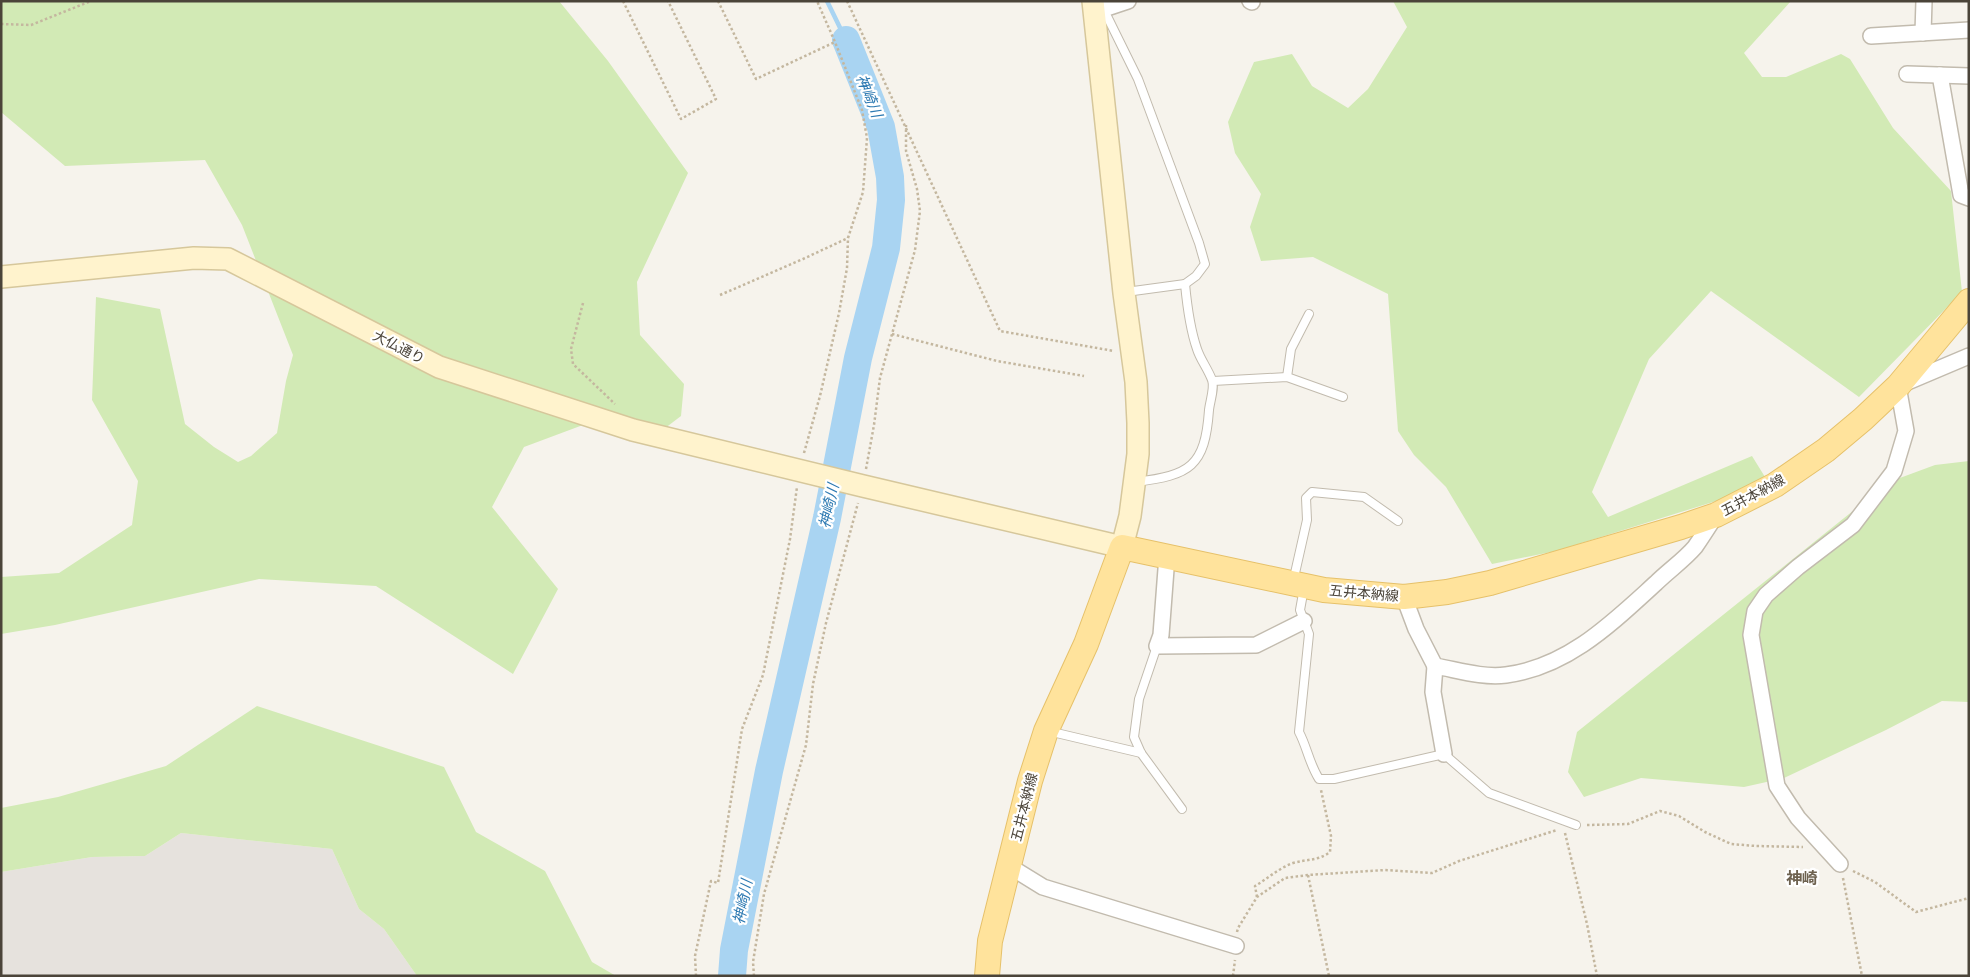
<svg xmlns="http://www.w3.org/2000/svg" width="1970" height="977" font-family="Inter,'Noto Sans JP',sans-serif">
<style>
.industrial{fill:#e6e2dd}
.green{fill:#d2eab5}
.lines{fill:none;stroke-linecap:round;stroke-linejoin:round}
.stream{stroke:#a9d4f2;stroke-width:4.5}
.river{stroke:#a9d4f2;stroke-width:28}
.lane-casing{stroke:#c2bbae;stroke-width:10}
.street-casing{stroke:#c2bbae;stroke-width:18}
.secondary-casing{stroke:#d6c79b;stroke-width:24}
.primary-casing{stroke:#e6c16a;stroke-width:26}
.path{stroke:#c4b79f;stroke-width:2.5;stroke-dasharray:2.5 2.5;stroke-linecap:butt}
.lane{stroke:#fff;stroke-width:8}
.street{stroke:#fff;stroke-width:15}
.secondary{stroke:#fff3cd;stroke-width:21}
.primary{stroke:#ffe39c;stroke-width:24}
.labels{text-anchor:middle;stroke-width:4.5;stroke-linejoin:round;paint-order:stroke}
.street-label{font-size:14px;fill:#4b4439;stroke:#fff}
.water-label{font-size:15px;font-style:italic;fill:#2e7ab2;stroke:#fff}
.quarter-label{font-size:16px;font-weight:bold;fill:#6e6250;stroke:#fff}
</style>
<rect width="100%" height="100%" fill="#f6f3ec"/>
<polygon class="industrial" points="181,833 332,849 359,909 384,929 417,976 1,976 1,872 92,857 145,856"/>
<g class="green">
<polygon points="1,1 559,1 608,61 688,173 637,282 640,335 684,384 681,416 660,432 599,419 524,447 492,507 558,589 513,674 376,586 259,579 55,625 1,634 1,577 59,573 132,525 138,481 92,400 96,297 160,309 185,424 214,447 238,462 251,456 277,433 286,381 293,355 242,225 205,160 65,166 1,112"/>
<polygon points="1393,1 1791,1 1744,53 1762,77 1786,77 1841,54 1850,59 1893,128 1951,191 1962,292 1859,397 1711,291 1649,359 1592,492 1608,517 1752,456 1765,477 1745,492 1556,551 1492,564 1446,487 1414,455 1398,431 1388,294 1313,257 1261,261 1250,227 1261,194 1235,153 1228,122 1254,62 1292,54 1312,86 1348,108 1368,89 1407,27"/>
<polygon points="1969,461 1969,702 1942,701 1886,730 1784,778 1744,787 1641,778 1584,797 1568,772 1577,732 1889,482 1935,465"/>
<polygon points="257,706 444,767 476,832 545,871 592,962 616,976 417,976 384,929 359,909 332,849 181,833 145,856 92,857 1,872 1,808 58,797 166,766"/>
</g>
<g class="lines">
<polyline class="stream" points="827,1 846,40"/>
<polyline class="river" points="732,976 734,950 769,771 827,518 858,358 886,248 891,200 890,177 881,127 846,40"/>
<g class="lane-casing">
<g id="lane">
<polyline points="1104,10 1138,79 1199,243 1205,264 1196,276 1185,284 1126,292"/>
<polyline points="1287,377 1291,349 1309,314"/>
<polyline points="1213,381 1287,377 1343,397"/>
<path d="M1136,482C1190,475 1205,467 1209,410C1210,401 1215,387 1212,380C1208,369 1200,359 1197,349C1190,329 1187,305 1185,284"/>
<polyline points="1293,582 1307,520 1306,498 1312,492 1364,497 1398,521"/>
<path d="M1304,588L1300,610L1309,634L1299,732C1307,747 1309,763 1319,779H1334L1444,754L1489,793L1576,825"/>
<polyline points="1157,646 1139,699 1134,737 1141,753 1182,809"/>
<polyline points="1048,731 1141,753"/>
</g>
</g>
<g class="street-casing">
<g id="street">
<polyline points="1250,1 1252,2"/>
<polyline points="1095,12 1128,1"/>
<polyline points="1923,33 1924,1"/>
<polyline points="1871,36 1969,30"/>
<polyline points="1907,74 1969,76"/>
<polyline points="1940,75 1961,195 1969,198"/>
<polyline points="1167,556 1161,635 1157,646 1256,645 1304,621"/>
<path d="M1404,597L1416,629L1435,666C1458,670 1482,678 1506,675C1568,667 1612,623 1656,583C1668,571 1684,560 1695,547C1702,537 1709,526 1716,515"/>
<polyline points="1435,666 1433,692 1444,754"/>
<polyline points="1840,864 1798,818 1777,786 1751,635 1755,611 1766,595 1798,567 1853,525 1894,471 1906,431 1898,386 1969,356"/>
<polyline points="1009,866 1043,887 1236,946"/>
</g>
</g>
<g class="secondary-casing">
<polyline id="secondary" points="1,277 194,258 228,259 439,367 633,430 863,486 1122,547 1130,516 1138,454 1138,423 1136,382 1124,293 1093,1"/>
</g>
<g class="primary-casing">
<polyline id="primary" points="987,976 990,941 1030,781 1046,731 1086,644 1122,547 1324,590 1404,597 1447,592 1490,583 1681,527 1716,515 1775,485 1826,450 1863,419 1898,386 1969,301"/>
</g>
<g class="path">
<polyline points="623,1 681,119 716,99 668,1"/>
<polyline points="718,1 756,79 835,42"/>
<polyline points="847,1 1000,331 1114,351"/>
<polyline points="1,24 31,25 91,1"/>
<polyline points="720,295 803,259 848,238"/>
<polyline points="583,303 571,349 573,364 615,404"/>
<polyline points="892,334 997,361 1084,376"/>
<polyline points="804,453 820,396 839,313 847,268 848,238 863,192 867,138 862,110 835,42 817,1"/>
<polyline points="866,469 874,425 880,378 915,250 920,211 917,189 906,151 906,125"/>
<polyline points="1587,825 1628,824 1660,811 1679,816 1705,832 1731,844 1756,846 1803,847"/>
<polyline points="1565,833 1587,924 1597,976"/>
<polyline points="1853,871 1875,882 1916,912 1969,898"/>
<polyline points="1308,875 1329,976"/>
<polyline points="1843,878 1862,976"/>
<path d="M1257,897L1255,886C1267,879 1279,868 1293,863C1307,859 1318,861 1330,852L1331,836L1321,790"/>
<polyline points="1237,932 1238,928 1257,897 1285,878 1308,875 1385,870 1432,873 1459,861 1557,830"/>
<polyline points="696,976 695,956 711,881 718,883 742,729 763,675 790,539 797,487"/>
<polyline points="754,976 753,962 764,894 806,745 813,684 826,623 858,503"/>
<polyline points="1233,976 1235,960"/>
</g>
<use href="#lane" class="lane"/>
<use href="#street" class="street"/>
<use href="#secondary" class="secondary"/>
<use href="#primary" class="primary"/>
</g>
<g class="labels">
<g class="street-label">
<text transform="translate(399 347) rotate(27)" y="5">大仏通り</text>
<text transform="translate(1753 495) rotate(-29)" y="5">五井本納線</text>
<text transform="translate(1364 593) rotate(5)" y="5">五井本納線</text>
<text transform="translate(1024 807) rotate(-76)" y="5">五井本納線</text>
</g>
<g class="water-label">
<text transform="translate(869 96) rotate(68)" y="5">神崎川</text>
<text transform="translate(829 506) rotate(-78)" y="5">神崎川</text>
<text transform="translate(743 902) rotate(-79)" y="5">神崎川</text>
</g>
<g class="quarter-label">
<text x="1802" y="884">神崎</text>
</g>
</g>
<rect width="1970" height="977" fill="none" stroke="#4b4439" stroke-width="5"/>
</svg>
